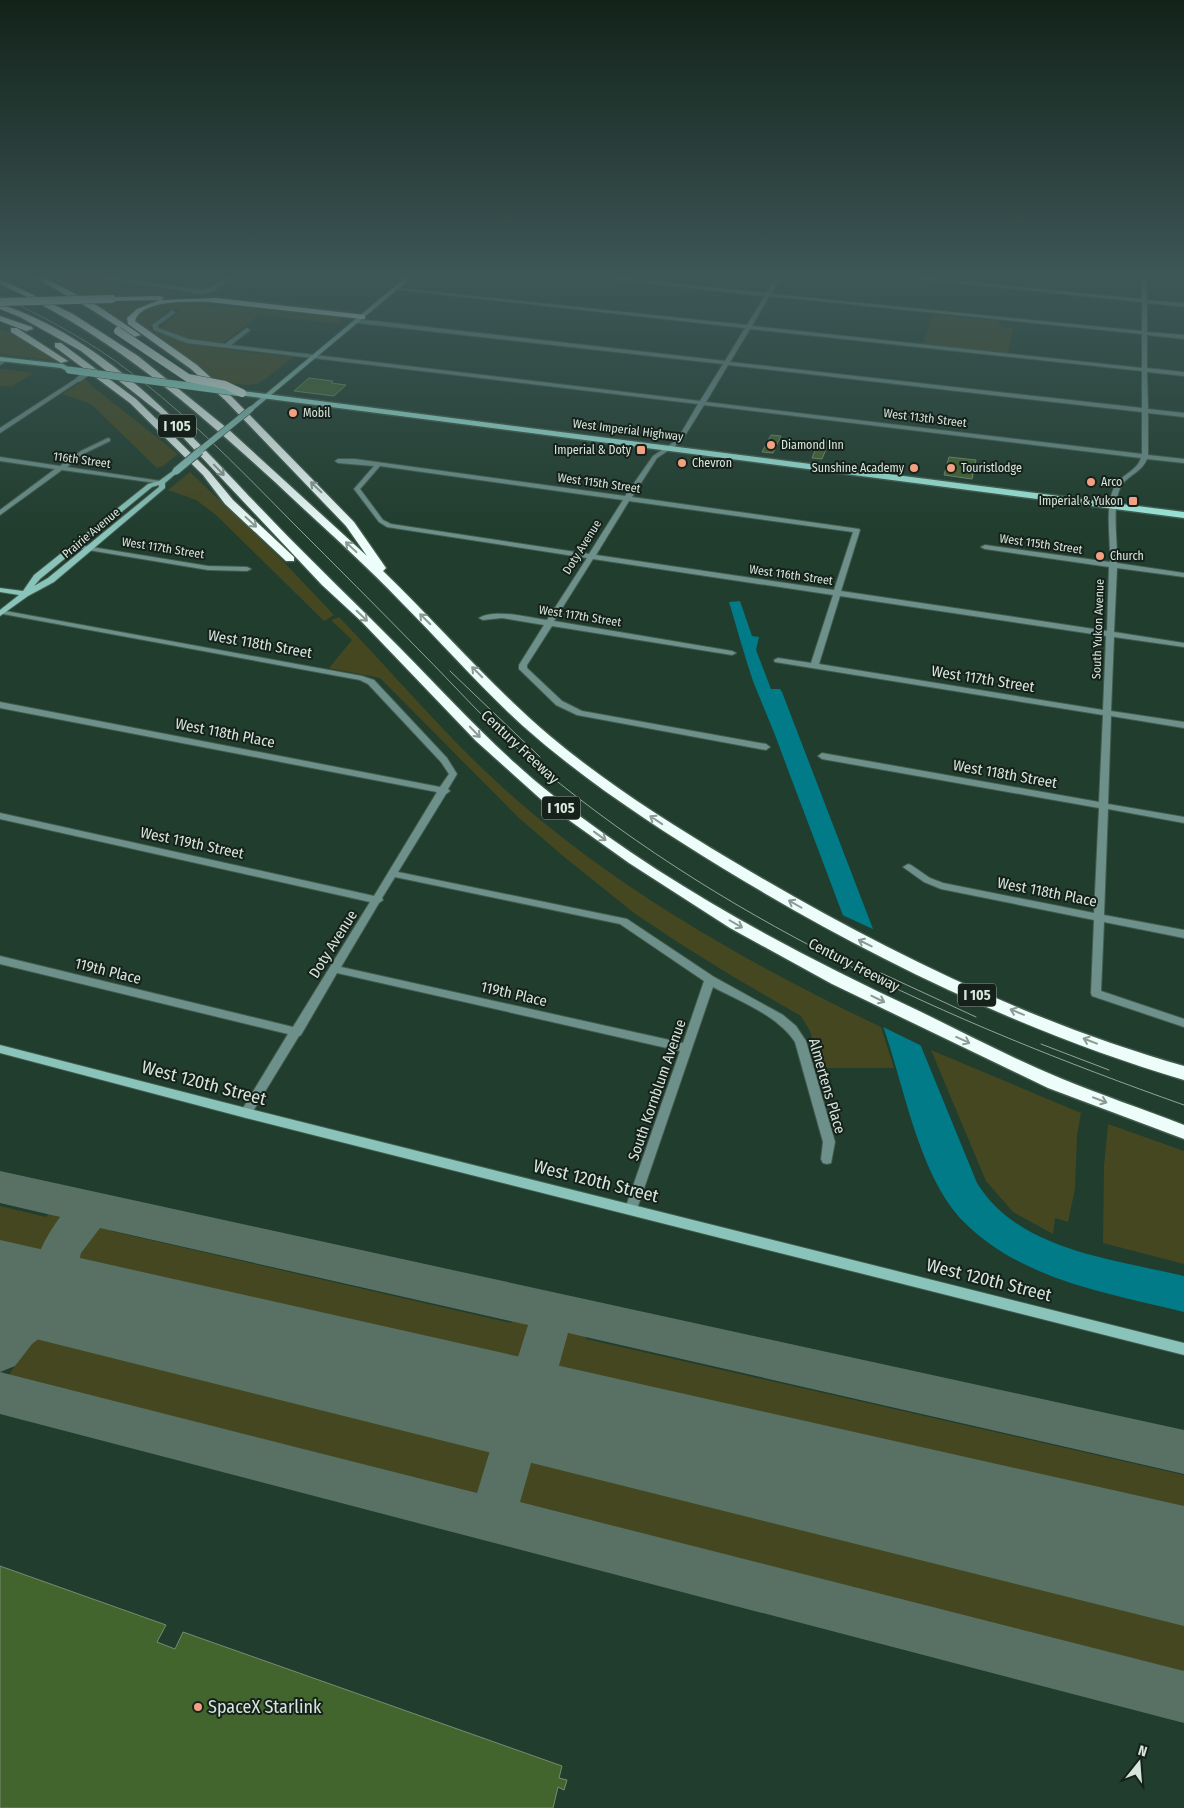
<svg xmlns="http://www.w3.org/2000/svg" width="1184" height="1808" font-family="'Fira Sans Condensed',sans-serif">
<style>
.green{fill:#454721}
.water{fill:#007b87}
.pier{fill:#213d2e}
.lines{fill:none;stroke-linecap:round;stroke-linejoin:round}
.taxiway{fill:#587164;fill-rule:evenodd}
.runway{fill:#587164;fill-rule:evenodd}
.building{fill:#42652e;stroke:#798b70}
.street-casing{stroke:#425b4d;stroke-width:2}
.secondary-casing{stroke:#425b4d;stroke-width:2}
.primary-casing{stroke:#425b4d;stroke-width:3}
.highway-casing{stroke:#425b4d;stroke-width:3}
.street{fill:#6d908a;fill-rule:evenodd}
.secondary{fill:#89c3b9;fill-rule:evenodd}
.primary{fill:#9eeadd;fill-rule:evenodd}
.highway{fill:#edfdfa;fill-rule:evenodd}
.tram{stroke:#90a599;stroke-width:1}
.street-bridge-casing{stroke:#425b4d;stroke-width:7;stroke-linecap:butt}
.secondary-bridge-far1-casing{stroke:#425b4d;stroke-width:7;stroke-linecap:butt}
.secondary-bridge-casing{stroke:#425b4d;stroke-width:9;stroke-linecap:butt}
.primary-bridge-casing{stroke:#425b4d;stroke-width:8;stroke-linecap:butt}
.highway-bridge-casing{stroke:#425b4d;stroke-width:9;stroke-linecap:butt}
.street-bridge{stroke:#6d908a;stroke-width:5.5}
.secondary-bridge-far1{stroke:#89c3b9;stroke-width:5.5}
.secondary-bridge{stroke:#89c3b9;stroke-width:7}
.primary-bridge{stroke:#9eeadd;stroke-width:7}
.highway-bridge{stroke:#edfdfa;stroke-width:8}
.oneway{stroke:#8c9a95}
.poi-dot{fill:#f2a081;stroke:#15211a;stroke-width:2}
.labels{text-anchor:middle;stroke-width:4;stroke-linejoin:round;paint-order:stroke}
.far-poi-label{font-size:12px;fill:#d6e6dc;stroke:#15211a;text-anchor:start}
.far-street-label{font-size:12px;fill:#d6e6dc;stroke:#15211a}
.shield{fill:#15211a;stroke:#9caba2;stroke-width:1}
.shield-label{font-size:14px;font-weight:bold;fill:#d6e6dc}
.street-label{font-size:15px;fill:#d6e6dc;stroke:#15211a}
.near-street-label{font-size:18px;fill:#d6e6dc;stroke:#15211a}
.near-poi-label{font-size:18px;fill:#d6e6dc;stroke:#15211a;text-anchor:start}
</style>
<rect width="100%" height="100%" fill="#213d2e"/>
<g class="green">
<polygon points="48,278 82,278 350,311 357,309 352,313 187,296 87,299"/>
<polygon points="156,300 159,302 131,312 127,322 123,323 93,302"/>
<path d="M178,302L339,317L342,321L340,324L259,315L223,343L177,336L161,328L180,311V309L166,310L151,327L150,329C195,350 246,351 294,357L258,384L245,385L215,381L203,368L145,330L136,319L148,309Z"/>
<polygon points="933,314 1000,321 999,327 1013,328 1008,353 923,344"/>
<polygon points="0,329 16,334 58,361 0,354"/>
<polygon points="5,369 34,373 11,387 0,386 0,370"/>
<polygon points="84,380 87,380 92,386 178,454 163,466 157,468 91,404 62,394"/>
<polygon points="190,472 280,558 334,615 324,621 215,514 196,500 168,490"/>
<path d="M339,617C388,668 434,722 485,771C597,878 742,961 881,1027L894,1068H821L810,1031L801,1016L732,976L679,943L634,913L563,856L519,818L380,678L329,668L352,640L331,620Z"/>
<polygon points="931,1050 1081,1113 1077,1135 1075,1189 1068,1222 1055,1218 1053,1234 1013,1212 986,1181"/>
<polygon points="1108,1124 1184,1151 1184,1264 1103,1243 1104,1166"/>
<path d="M0,1206L46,1217L49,1213L63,1219C65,1235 46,1261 29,1258L34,1251L0,1243Z"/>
<path d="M106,1225L112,1227L111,1231L511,1323L513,1318L524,1321L532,1331C531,1346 526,1375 505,1369L507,1362L82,1263L78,1269L75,1268L71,1259C77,1244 89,1224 106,1225Z"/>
<path d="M579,1333L585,1334L586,1339L1184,1475V1518L565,1375L562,1382C545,1374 555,1340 567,1334C571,1332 575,1332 579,1333Z"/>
<polygon points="33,1339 44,1339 487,1450 492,1454 493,1461 482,1492 470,1497 11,1381 9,1375 28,1344"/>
<path d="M542,1461L1184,1619V1678L527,1511L517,1503C515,1494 520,1473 526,1466C530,1462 536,1461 542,1461Z"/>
</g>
<path class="water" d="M740,601L752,636L759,637L756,650L771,689H780L782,692L873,929L977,1183C1019,1251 1113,1259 1184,1276V1312C1107,1293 1022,1280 964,1222C919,1177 904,1085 883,1026C849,928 811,832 775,735C768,717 760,699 753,681C744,655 737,628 729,602Z"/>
<polygon class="pier" points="838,913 877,931 924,1047 881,1026"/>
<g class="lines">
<path class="taxiway" d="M0,1171L1184,1430V1474L568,1333L550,1398L571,1399L587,1405L593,1420L587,1435L571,1441L545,1442L540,1445L534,1453L520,1502L1184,1671V1723L0,1414V1372L477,1493L499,1421H484L468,1415L462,1400L468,1385L484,1379L505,1378L514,1370L528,1325L100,1228L81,1253L76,1274L99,1292L105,1305L99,1318L84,1324L50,1330L32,1344L15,1366L0,1372V1318L20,1303L44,1294C41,1288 37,1281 36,1275C33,1257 50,1231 60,1217L0,1203Z"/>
<polygon class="runway" points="0,1240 1184,1506 1184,1626 0,1330"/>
</g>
<g class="building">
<polygon points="309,378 333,381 331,383 346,385 334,396 294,391"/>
<polygon points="771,435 781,436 773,453 762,452"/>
<polygon points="819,441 829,442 822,459 812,458"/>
<polygon points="949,457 976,460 972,479 944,475"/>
<polygon points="0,1566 166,1625 157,1642 175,1649 183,1632 562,1766 559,1778 567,1780 564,1790 558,1787 553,1808 0,1808"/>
</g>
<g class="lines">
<g class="street-casing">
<g id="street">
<path d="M99,278H115L202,290C213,288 221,278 232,278L214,291L202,294Z"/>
<path d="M601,278H622L766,293L775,278H780L771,294L1142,331V302L907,278H928L1142,299V278H1146L1147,300L1184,303V307L1147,303V332L1184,335V339L1147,335V368L1184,372V376L1147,372L1148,409L1184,413V417L1148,413V455L1184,459V463L1147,459C1142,472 1128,475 1121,486C1111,505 1118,542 1117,563L1184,573V577L1117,568L1114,632L1184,643V647L1114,637L1111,711L1184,722V728L1111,716L1108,804L1184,817V823L1108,809L1104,915L1184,930V938L1104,922L1101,991L1184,1019V1027L1092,996L1091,993L1094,920L941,889L924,882L903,867L908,864L911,865L930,878L943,883L1094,913L1099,808L822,759L818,756L822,753L1099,802L1103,715L775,662L774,660L778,658L811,663L833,595L593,559L554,621L732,651L736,653L732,655L552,626L527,665V668L562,701L582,711L766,744L770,747L766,750L577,715L556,705L519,669V665L544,625L502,618L483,620L479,618C494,608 530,618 547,620L587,558L387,527L379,522L354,489L374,466L338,463L335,461L338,459H355L625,496L653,456L677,440L698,404L187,343L154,330L152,325L173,310L175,313L158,325V328L188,339L225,344L247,328L250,330L249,331L231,345L700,401L723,364L357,323L354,321L357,319L725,361L745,328L394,289L396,288L747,325L765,296ZM769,296L1142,334V368L752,326ZM750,329L1142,371V408L730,362ZM728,365L1142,412V454L706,402ZM704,405L1141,458C1137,471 1122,474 1115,486C1104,505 1111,540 1110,562L985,545L981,547L985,549L1109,567L1107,631L841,591L860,530L859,529L632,497L657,458L681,442ZM380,466L623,500L589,554L391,524L383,520L360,489ZM629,501L853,532L834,590L596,555ZM840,596L1106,636L1103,710L819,664Z"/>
<polygon points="5,358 10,359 0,365 0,361"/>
<polygon points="77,378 82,379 0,433 0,428"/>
<polygon points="108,438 110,439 110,441 85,453 67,467 161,481 163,482 163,484 62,470 0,515 0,510 55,469 0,461 0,457 60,466 81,451"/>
<polygon points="73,544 208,566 247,567 251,569 247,571 208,570 76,548 73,548"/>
<path d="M0,610L362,676L374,680L447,758L457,774L448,789L450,791L446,794L398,872L627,919L714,977L783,1015L796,1026L806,1041L835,1142L831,1163L827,1164L823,1163L821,1159L823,1142L795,1042C777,1015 741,1002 713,987L637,1209L635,1213L631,1214L627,1213L625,1209L680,1051L337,973L301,1035L299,1036L250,1116L246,1118L242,1116L240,1113L288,1034L0,964V956L293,1027L370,902L0,819V813L374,896L437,792L0,708V702L440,787L449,774L441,762L368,684L360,680L3,614H0ZM395,877L620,924L704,981L683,1043L341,967L379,903L383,900L382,898Z"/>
</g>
</g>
<g class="secondary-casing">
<g id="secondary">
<polygon points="405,278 411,278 253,410 249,410 249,408"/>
<path d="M174,470L179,471L165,483V488L54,582L28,596L0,616V610L19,595L0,592V588L23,591L34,575L148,484L159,481ZM159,485V487L48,578L34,586L40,579L152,487Z"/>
<polygon points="0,1045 246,1108 1184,1343 1184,1355 246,1118 0,1053"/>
</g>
</g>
<g class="primary-casing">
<g id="primary">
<polygon points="0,357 63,364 73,370 69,372 61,368 0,361"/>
<polygon points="242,391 1184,512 1184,518 239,395 238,393"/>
</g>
</g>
<g class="highway-casing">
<g id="highway">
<polygon points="36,278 45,278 98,306 141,335 134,337 92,310"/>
<path d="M0,279L73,314L138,356L228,429L367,556L346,526L226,401L191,369L128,324L127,318L137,309L159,300L112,301L108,299L112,297L160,296L164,298L161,300L217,298L365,315V319H362L209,302C190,302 142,299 135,321L197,365L232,397L354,522L386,568L383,571C439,625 490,685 550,736C606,783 669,823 731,860C873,945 1025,1021 1184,1066V1080C1022,1032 867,956 724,869C654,826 585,781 523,726C480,687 442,643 401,602C361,560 317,522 275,482C187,402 109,334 0,284Z"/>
<path d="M0,304C112,341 193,438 272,520C315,565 359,606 402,650C451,700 500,754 555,797C664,883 789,950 915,1009C963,1032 1011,1058 1060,1078C1101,1095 1143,1109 1184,1125V1139L1048,1088L832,984L730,928L629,863L545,803L476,741L361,621L322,585L160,413L81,351L20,317L0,309Z"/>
<polygon points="0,316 32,327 33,329 26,331 0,321"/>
<polygon points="11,328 17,328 68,361 61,363 11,332"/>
<polygon points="55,343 61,343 136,399 209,471 233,500 294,557 294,561 286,561 225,504 203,475 130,403 55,347"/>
</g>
</g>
<use href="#street" class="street"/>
<use href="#secondary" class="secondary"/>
<use href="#primary" class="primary"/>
<use href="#highway" class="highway"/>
<g class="tram">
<path d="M0,296C40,315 78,335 114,360C180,407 236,465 292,522C335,565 378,608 421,652C455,686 487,723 524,754C717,919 947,1021 1184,1105"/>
<polyline points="450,671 540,757"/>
<polyline points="881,973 976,1017"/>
<polyline points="1041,1044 1109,1070"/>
</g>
<g class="street-bridge-casing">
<polyline id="street-bridge" points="79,379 89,372"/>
</g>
<g class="secondary-bridge-far1-casing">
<polyline id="secondary-bridge-far1" points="198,452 251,409"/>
</g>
<g class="secondary-bridge-casing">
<polyline id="secondary-bridge" points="176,471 200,451"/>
</g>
<g class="primary-bridge-casing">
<polyline id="primary-bridge" points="69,370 242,393"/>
</g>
<g class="highway-bridge-casing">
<g id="highway-bridge">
<polyline points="0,302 112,299"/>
<polyline points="118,331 188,378 225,385 242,393"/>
</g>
</g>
<use href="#street-bridge" class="street-bridge"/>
<use href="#secondary-bridge-far1" class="secondary-bridge-far1"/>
<use href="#secondary-bridge" class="secondary-bridge"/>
<use href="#primary-bridge" class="primary-bridge"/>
<use href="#highway-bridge" class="highway-bridge"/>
</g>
<defs><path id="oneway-shaft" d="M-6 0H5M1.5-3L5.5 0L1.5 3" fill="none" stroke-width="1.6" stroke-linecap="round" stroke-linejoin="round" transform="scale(1.25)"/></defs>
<g class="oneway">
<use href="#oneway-shaft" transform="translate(219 470) rotate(46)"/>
<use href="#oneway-shaft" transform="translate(316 487) rotate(-136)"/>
<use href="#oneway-shaft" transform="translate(251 522) rotate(43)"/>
<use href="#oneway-shaft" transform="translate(351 547) rotate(-137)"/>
<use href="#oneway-shaft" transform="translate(362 616) rotate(44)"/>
<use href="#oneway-shaft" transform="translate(425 619) rotate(-135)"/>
<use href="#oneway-shaft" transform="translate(477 672) rotate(-135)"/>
<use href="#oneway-shaft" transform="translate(475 732) rotate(46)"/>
<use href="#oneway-shaft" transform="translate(656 820) rotate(-146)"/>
<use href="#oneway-shaft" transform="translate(600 836) rotate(36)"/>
<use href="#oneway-shaft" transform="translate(795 904) rotate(-150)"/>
<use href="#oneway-shaft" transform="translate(736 924) rotate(30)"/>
<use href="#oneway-shaft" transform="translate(865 943) rotate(-154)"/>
<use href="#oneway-shaft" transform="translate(878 999) rotate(26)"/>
<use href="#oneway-shaft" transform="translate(1017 1012) rotate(-158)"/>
<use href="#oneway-shaft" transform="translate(963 1040) rotate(25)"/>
<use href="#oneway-shaft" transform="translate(1090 1041) rotate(-159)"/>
<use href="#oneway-shaft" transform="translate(1100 1100) rotate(21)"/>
</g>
<linearGradient id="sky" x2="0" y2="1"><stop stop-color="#122219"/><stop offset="0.52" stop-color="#3d5757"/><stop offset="1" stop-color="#3d5757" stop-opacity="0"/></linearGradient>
<rect width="1184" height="532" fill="url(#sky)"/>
<g class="poi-dot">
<circle cx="293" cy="413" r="5"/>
<circle cx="771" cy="445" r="5"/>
<rect x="636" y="445" width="10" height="10" rx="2.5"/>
<circle cx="682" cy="463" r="5"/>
<circle cx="914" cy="468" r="5"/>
<circle cx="951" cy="468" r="5"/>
<circle cx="1091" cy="482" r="5"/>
<rect x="1128" y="496" width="10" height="10" rx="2.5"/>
<circle cx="1100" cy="556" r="5"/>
<circle cx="198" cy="1707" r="5"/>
</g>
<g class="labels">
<g class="far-poi-label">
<text x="303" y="417">Mobil</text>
<text x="781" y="449">Diamond Inn</text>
<text x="631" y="454" text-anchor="end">Imperial &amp; Doty</text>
<text x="692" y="467">Chevron</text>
<text x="904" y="472" text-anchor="end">Sunshine Academy</text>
<text x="961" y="472">Touristlodge</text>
<text x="1101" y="486">Arco</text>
<text x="1123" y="505" text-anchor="end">Imperial &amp; Yukon</text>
<text x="1110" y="560">Church</text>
</g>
<g class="far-street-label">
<text transform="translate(925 418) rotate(7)" y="4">West 113th Street</text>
<text transform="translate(628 430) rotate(7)" y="4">West Imperial Highway</text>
<text transform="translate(82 460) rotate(8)" y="4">116th Street</text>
<text transform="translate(599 483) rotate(8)" y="4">West 115th Street</text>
<text transform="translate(91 533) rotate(-40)" y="4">Prairie Avenue</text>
<text transform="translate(1041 544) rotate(8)" y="4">West 115th Street</text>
<text transform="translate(582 547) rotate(-58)" y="4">Doty Avenue</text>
<text transform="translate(163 548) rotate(9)" y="4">West 117th Street</text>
<text transform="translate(791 575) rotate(8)" y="4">West 116th Street</text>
<text transform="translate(580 616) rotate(9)" y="4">West 117th Street</text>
<text transform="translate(1098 629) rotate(-88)" y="4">South Yukon Avenue</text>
</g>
<g class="shield">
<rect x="158" y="414.5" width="38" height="23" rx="4"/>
<rect x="542" y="796.5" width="38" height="23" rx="4"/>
<rect x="958" y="983.5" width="38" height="23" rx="4"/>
</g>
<g class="shield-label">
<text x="177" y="431">I 105</text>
<text x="561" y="813">I 105</text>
<text x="977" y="1000">I 105</text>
</g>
<g class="street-label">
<text transform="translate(260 644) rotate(10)" y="5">West 118th Street</text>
<text transform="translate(983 679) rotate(9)" y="5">West 117th Street</text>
<text transform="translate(225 733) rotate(11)" y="5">West 118th Place</text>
<text transform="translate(520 747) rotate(43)" y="5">Century Freeway</text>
<text transform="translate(1005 774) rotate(10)" y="5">West 118th Street</text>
<text transform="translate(192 843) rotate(12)" y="5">West 119th Street</text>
<text transform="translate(1047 892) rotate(11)" y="5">West 118th Place</text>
<text transform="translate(333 944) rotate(-58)" y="5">Doty Avenue</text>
<text transform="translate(854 965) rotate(27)" y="5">Century Freeway</text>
<text transform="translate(108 971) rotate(14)" y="5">119th Place</text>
<text transform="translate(514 994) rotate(13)" y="5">119th Place</text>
<text transform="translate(827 1086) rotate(74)" y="5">Almertens Place</text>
<text transform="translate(657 1090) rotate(-71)" y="5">South Kornblum Avenue</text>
</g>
<g class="near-street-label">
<text transform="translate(204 1083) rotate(15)" y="6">West 120th Street</text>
<text transform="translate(596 1181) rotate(14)" y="6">West 120th Street</text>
<text transform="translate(989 1280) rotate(14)" y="6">West 120th Street</text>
</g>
<g class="near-poi-label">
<text x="208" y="1713">SpaceX Starlink</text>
</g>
</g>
<g transform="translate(1139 1763) rotate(17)" stroke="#15211a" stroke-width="4" paint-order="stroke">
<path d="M0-4L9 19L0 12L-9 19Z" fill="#d6e6dc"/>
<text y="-8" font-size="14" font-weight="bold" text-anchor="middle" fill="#d6e6dc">N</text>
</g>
</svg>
